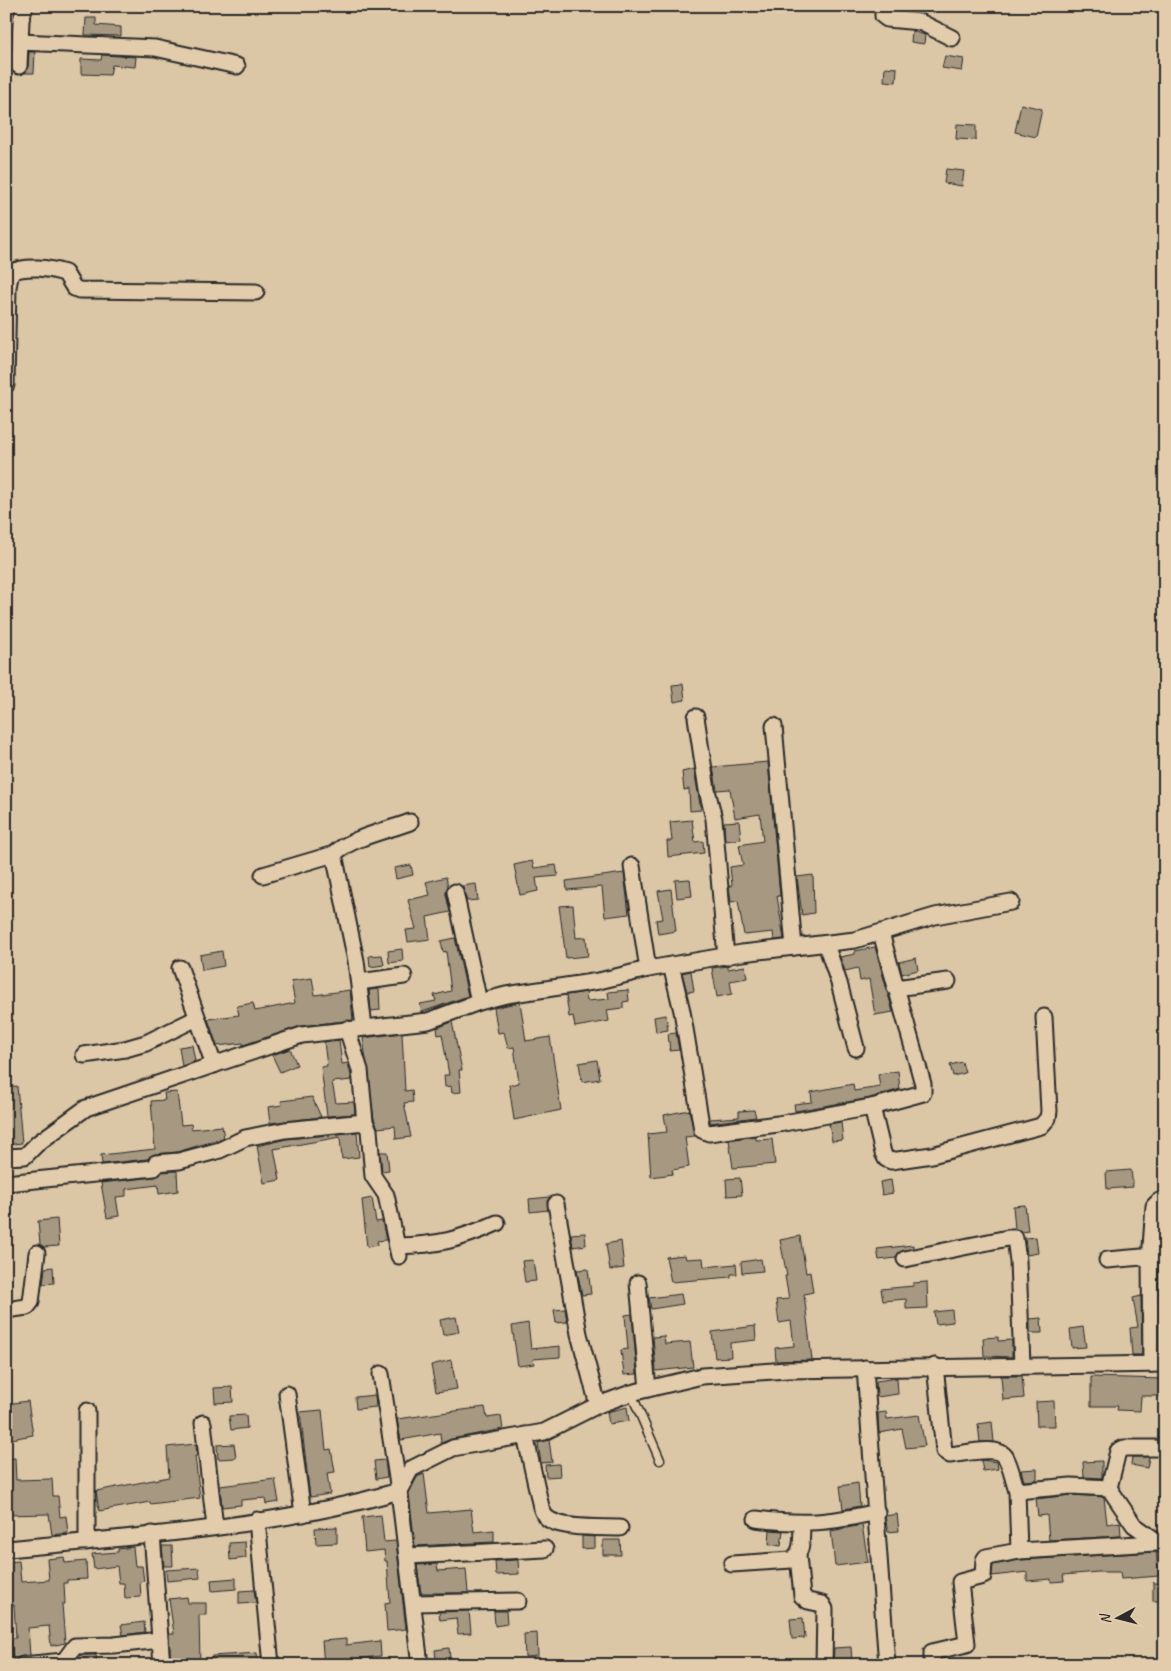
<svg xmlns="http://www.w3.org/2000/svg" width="1171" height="1671" font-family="Caveat,sans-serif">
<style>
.building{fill:#a69881;stroke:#2b2b2b}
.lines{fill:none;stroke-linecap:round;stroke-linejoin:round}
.service-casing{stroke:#2b2b2b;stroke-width:11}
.minor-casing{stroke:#2b2b2b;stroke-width:19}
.service{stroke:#e2ccab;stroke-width:8}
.minor{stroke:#e2ccab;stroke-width:15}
</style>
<rect width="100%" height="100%" fill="#dbc6a6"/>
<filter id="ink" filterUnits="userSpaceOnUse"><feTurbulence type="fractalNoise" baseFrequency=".02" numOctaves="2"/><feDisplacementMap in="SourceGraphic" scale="10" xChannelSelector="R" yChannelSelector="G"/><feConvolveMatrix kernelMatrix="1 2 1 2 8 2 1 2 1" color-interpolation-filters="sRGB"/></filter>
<g filter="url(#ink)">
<g class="building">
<polygon points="86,18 96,18 96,25 121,27 121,36 85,35"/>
<polygon points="912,31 925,35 924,44 911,42"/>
<polygon points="29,52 35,52 34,73 25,73 28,67"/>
<polygon points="102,55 136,57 135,67 112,65 110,75 81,74 81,59 101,60"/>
<polygon points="945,56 964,59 962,71 942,68"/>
<polygon points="885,67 897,68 896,82 884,81"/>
<polygon points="1021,104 1042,109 1036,137 1015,132"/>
<polygon points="957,124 976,125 976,140 956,139"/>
<polygon points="946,169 964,171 962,186 944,183"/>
<polygon points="683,684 685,700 674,702 672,685"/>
<polygon points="768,762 780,896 777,896 784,939 774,940 773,932 744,935 738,901 731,902 729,886 732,885 730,867 743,865 739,845 763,841 760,814 735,818 730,789 717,790 713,767"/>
<polygon points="694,769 701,810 690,811 689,789 684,790 682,772"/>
<polygon points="692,820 695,842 703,841 704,853 668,857 667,841 672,841 670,822"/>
<polygon points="739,821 741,839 725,841 724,822"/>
<polygon points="532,861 534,868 556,865 558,876 536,878 538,891 520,895 514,865"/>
<polygon points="411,865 413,875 396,879 394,868"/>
<polygon points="624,873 629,914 605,917 602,887 567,890 566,881"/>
<polygon points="813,875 814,913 802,915 797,877"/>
<polygon points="446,877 448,886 446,894 450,912 427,917 430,939 408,942 406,930 416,929 408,900 430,895 426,882"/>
<polygon points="690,879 692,896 677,898 675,880"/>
<polygon points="476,884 478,900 467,901 462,886"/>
<polygon points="671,889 676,931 658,934 656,920 663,919 658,891"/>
<polygon points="573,905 576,938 586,937 588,956 566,958 559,906"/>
<polygon points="455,938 468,996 422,1012 420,1004 436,1001 434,995 451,991 446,951 443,952 441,941"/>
<polygon points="875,947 893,1012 875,1015 869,979 860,981 858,968 845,971 840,957 855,954 855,951"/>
<polygon points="402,949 403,961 389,963 388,951"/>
<polygon points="222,951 224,966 202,970 200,955"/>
<polygon points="382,955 384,965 370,967 369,956"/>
<polygon points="916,958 918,970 902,974 899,962"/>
<polygon points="728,966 728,969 745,966 747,978 730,981 732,994 717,997 712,968"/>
<polygon points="691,971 694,991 687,992 682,973"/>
<polygon points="312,978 315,995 350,990 353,1020 301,1026 243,1045 243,1043 217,1046 208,1019 239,1015 237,1006 253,1003 255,1011 295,1003 291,981"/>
<polygon points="379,989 380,1010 371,1011 369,990"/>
<polygon points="628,990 629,1001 623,1002 623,1008 607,1010 609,1021 575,1027 573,1016 569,1017 566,995 586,992 587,1001 609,999 608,992"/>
<polygon points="520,1002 526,1041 550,1037 561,1110 514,1120 509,1085 519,1083 514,1047 508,1048 504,1032 498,1033 494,1008"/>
<polygon points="666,1015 668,1030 656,1032 654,1017"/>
<polygon points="452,1022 462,1070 459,1070 461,1092 452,1093 451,1086 445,1087 444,1075 449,1075 442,1034 438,1035 437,1028"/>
<polygon points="402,1033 405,1091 412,1090 413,1102 404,1103 411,1137 396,1139 395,1126 378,1128 374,1119 363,1038"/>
<polygon points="676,1033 679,1050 670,1051 668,1034"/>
<polygon points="339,1040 342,1064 348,1063 352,1080 332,1082 336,1103 354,1102 355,1114 327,1116 321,1067 327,1066 324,1042"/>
<polygon points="192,1045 195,1061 182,1066 179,1047"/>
<polygon points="290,1049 297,1065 280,1072 272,1055"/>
<polygon points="597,1060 600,1079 582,1082 579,1063"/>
<polygon points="962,1062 965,1073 953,1076 950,1065"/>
<polygon points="898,1071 900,1089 870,1098 795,1111 794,1104 812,1102 811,1092 853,1084 854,1091 880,1087 878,1074"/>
<polygon points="17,1086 22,1143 6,1145 6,1087"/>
<polygon points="177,1092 181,1125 191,1124 192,1129 222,1126 224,1138 177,1152 155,1154 147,1159 102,1164 101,1155 155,1149 151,1101 165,1100 164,1093"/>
<polygon points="312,1097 321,1117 270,1123 268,1107 282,1105 281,1101"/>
<polygon points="689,1110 695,1136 685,1137 689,1167 672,1170 673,1174 651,1177 648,1134 667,1132 664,1115"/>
<polygon points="754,1110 756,1117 710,1123 710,1119 739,1117 739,1111"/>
<polygon points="841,1122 843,1140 832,1141 829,1124"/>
<polygon points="357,1132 359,1157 342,1159 340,1137 274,1149 280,1180 264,1183 257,1146 286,1139 329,1135 329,1137 329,1135"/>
<polygon points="756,1136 756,1140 772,1139 775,1164 733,1168 729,1140"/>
<polygon points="380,1152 387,1152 389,1170 382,1171"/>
<polygon points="1131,1170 1133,1187 1107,1189 1106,1172"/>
<polygon points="177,1171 178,1191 159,1194 158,1185 126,1189 126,1196 116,1197 119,1216 107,1218 101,1183 155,1177 162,1172"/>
<polygon points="740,1178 742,1195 727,1196 726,1179"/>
<polygon points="891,1180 893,1193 882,1195 880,1182"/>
<polygon points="550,1197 547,1201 548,1210 530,1212 529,1199"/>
<polygon points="372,1198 376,1222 382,1221 386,1240 377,1241 378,1245 367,1247 362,1200"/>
<polygon points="1025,1205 1028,1231 1022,1232 1015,1229 1013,1206"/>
<polygon points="57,1219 59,1246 44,1247 40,1244 38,1221"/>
<polygon points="585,1233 586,1245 573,1247 571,1234"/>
<polygon points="800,1236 806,1273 810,1272 813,1292 804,1294 812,1360 776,1361 775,1348 794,1346 791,1321 779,1323 776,1300 789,1299 785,1276 787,1276 780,1240"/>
<polygon points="1036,1237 1038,1253 1027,1255 1025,1238"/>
<polygon points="621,1241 624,1268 610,1270 606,1244"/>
<polygon points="913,1245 913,1248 899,1252 896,1258 879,1260 877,1249"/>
<polygon points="685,1255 686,1259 703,1258 704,1267 736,1264 737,1274 731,1274 731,1277 671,1282 666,1257"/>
<polygon points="761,1259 763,1271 742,1273 741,1262"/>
<polygon points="533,1260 536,1281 525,1282 522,1261"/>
<polygon points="53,1267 54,1283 43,1284 45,1268"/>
<polygon points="588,1269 591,1294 582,1295 577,1270"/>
<polygon points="927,1282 928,1308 906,1309 906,1299 883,1301 881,1289 913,1286 913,1283"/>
<polygon points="681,1294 683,1304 651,1309 649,1298"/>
<polygon points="1141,1296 1142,1355 1132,1355 1130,1328 1138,1327 1133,1298"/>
<polygon points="565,1309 567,1322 556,1323 554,1310"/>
<polygon points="952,1310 953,1322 936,1324 934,1312"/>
<polygon points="632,1314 637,1374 624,1375 621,1350 628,1349 625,1315"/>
<polygon points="456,1317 459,1332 443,1335 440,1320"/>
<polygon points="1041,1318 1042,1333 1030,1333 1030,1319"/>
<polygon points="528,1323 531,1349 560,1346 560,1357 533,1359 534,1364 518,1366 512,1326"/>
<polygon points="755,1326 756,1340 730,1343 731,1357 715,1358 712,1332"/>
<polygon points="1083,1327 1086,1347 1072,1348 1070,1329"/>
<polygon points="664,1336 665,1344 690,1342 693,1367 656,1371 653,1337"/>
<polygon points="998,1337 998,1341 1012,1340 1012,1357 984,1356 983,1338"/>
<polygon points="451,1360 457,1389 436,1392 431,1365"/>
<polygon points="1001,1376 1022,1376 1024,1398 1003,1400"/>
<polygon points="1091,1377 1165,1379 1165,1396 1141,1396 1140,1411 1117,1410 1118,1406 1091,1406"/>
<polygon points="897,1378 898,1394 877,1397 876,1381"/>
<polygon points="232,1387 233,1402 215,1403 214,1388"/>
<polygon points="375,1395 376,1407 356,1409 355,1397"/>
<polygon points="28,1401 33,1435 6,1440 6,1404"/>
<polygon points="1054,1401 1055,1426 1037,1426 1036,1402"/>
<polygon points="485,1407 487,1418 501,1416 503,1429 451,1439 441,1443 440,1433 401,1440 397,1419"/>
<polygon points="627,1407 629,1421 609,1424 607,1412"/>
<polygon points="322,1410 326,1450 331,1449 335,1472 327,1473 330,1494 310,1497 300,1412"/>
<polygon points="886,1412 887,1419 919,1415 925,1446 906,1448 902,1429 879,1433 878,1413"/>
<polygon points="246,1415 247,1428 231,1430 229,1416"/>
<polygon points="992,1422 994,1442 980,1442 978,1424"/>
<polygon points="549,1440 552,1462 541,1463 538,1443"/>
<polygon points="196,1444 197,1456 195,1456 200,1498 150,1504 150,1502 99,1511 96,1491 169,1477 167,1447"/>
<polygon points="234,1444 236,1458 218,1459 217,1445"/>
<polygon points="1132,1457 1149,1457 1147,1468 1131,1465"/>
<polygon points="15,1458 16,1480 52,1479 53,1496 58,1496 60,1517 66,1516 68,1533 52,1535 49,1514 6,1515 6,1459"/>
<polygon points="385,1460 387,1477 376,1479 374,1461"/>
<polygon points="981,1460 997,1462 998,1469 983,1471"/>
<polygon points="1102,1461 1102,1478 1084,1477 1083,1462"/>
<polygon points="559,1464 560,1476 546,1477 545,1465"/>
<polygon points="1037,1469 1037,1480 1024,1481 1021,1470"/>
<polygon points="424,1474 429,1513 471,1509 474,1532 494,1530 494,1542 415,1546 409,1493 417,1477"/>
<polygon points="275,1479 279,1502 266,1504 265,1498 241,1500 241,1505 222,1507 220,1486"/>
<polygon points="858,1483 860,1506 843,1509 840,1486"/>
<polygon points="1071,1495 1104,1497 1107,1524 1120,1522 1121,1536 1049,1540 1047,1515 1038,1516 1036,1499"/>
<polygon points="897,1514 899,1531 888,1532 885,1516"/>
<polygon points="381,1515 384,1542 396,1541 406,1629 387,1631 385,1603 390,1602 387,1561 385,1561 384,1550 365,1552 362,1517"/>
<polygon points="862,1525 868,1562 835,1566 831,1531"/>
<polygon points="337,1527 337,1543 316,1544 315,1528"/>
<polygon points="770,1530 783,1531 781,1546 769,1544"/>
<polygon points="582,1536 595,1537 595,1548 582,1549"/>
<polygon points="603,1540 620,1540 621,1555 603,1555"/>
<polygon points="245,1542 246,1558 230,1560 229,1543"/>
<polygon points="162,1546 172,1546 173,1566 164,1566"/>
<polygon points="133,1547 135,1566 142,1566 144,1581 140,1582 141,1597 125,1598 124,1583 119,1583 117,1566 94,1569 92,1554 118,1552 118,1549"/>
<polygon points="1156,1552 1159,1576 1121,1579 1120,1572 1098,1572 1063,1575 1064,1581 1051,1582 1051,1579 1027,1581 1027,1572 992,1576 993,1565 1020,1560"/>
<polygon points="64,1557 65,1563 86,1561 87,1579 67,1580 67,1583 64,1583 65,1604 62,1604 65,1643 51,1646 49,1626 28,1628 30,1655 13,1660 11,1638 16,1638 14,1605 11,1605 9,1581 6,1581 6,1562 19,1561 21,1582 49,1580 47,1559"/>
<polygon points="518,1560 519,1574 496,1575 495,1561"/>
<polygon points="437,1564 438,1571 466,1569 468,1593 421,1593 417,1565"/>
<polygon points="199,1568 200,1578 167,1581 166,1570"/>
<polygon points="236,1578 236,1589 212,1591 211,1580"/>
<rect x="1153" y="1583" width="12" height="18"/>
<polygon points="254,1590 256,1603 239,1604 239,1591"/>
<polygon points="187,1597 188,1603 206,1603 206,1615 199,1615 200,1665 171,1665 169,1634 174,1634 169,1599"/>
<polygon points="469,1611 471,1633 458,1634 456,1618 440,1620 439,1612"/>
<polygon points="494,1611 506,1611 507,1624 495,1626"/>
<polygon points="803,1618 805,1638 792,1639 790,1619"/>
<polygon points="144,1622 145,1632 123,1635 121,1625"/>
<polygon points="537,1633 538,1656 525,1657 524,1634"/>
<polygon points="346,1639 346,1645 380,1641 381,1656 348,1660 348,1665 324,1665 322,1641"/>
<polygon points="851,1647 852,1662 847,1662 847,1665 833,1665 834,1648"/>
<polygon points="449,1648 450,1659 436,1660 435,1650"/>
<polygon points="257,1653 258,1664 213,1665 212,1656"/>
<polygon points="80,1655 96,1655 97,1665 73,1665"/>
</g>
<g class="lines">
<g class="service-casing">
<polyline id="service" points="631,1393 660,1460"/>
</g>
<g class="minor-casing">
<g id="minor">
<polyline points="883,6 883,16 887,19 920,22 952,38"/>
<polyline points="20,42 155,48 237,66"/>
<polyline points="19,66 21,20 25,6"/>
<path d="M6,385L8,287L11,272C27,265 49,268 65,273L74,288L79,290L256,292"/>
<polyline points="696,717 707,790 714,819 726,957"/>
<polyline points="774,726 794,947"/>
<polyline points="632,866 648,969"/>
<polyline points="263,875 334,854"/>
<polyline points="455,892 479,1002"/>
<polyline points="826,944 839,983 856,1048"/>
<polyline points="671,965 682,1011 702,1130 709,1133 778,1124 872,1107 923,1093 923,1084 881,933"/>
<polyline points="180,968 214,1065"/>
<polyline points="359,982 404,976"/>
<polyline points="895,988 948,981"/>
<path d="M364,1027L356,961L334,854C350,838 389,830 410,822"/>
<polyline points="347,1029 360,1070 365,1122"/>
<polyline points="84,1055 125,1049 146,1043 197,1018"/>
<polyline points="872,1107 883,1153 886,1159 891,1161 932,1155 1041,1126 1048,1118 1049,1111 1044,1017"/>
<polyline points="6,1157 25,1156 38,1143 86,1108 302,1035 428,1021 479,1002 506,995 599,981 648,969 742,953 855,940 935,916 1011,902"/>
<polyline points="6,1183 154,1168 156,1163 179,1161 220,1150 245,1138 285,1130 365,1122 369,1130 373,1176 386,1195 399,1256"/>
<polyline points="556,1204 579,1334 598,1405"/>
<path d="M397,1246C438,1245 459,1240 497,1223"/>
<polyline points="905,1259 1008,1238 1015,1238 1018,1261 1022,1365"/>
<polyline points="1107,1260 1142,1257 1150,1260 1151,1364"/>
<polyline points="1150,1260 1154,1206 1159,1201 1165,1200"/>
<polyline points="638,1283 648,1389"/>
<polyline points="6,1310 27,1307 31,1302 37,1253"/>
<path d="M935,1366L944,1451L950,1455C963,1454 999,1444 1006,1458C1011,1467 1013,1480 1017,1491"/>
<polyline points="865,1368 887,1665"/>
<polyline points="381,1374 399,1491 420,1665"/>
<polyline points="287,1394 303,1514"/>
<polyline points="87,1411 87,1542"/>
<polyline points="203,1423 215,1527"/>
<path d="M525,1435L541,1507C542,1510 544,1515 546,1517C559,1530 602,1527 620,1528"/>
<polyline points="1109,1488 1118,1451 1124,1448 1165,1448"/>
<path d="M756,1519C804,1525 829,1523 877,1512"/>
<polyline points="257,1520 271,1665"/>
<polyline points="152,1534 162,1665"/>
<path d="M6,1549C136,1537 274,1527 399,1491L411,1469L453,1448L544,1432L598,1405L631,1393L702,1376L787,1370L1165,1364"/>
<polyline points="1019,1551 1156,1543"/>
<polyline points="408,1556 545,1549"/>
<polyline points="798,1556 802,1596 808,1601 822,1604 825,1609 824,1665"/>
<path d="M732,1564L791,1560C804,1553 801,1538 802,1524"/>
<polyline points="414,1603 518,1601"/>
<polyline points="23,1665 64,1661 75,1646 114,1645 160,1640"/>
<polyline points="932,1665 932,1652 967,1644 960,1582 983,1576 984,1560 986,1557 1019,1551 1017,1491 1071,1486 1109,1488 1134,1525 1165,1547"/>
</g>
</g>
<use href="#service" class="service"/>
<use href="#minor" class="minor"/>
</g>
</g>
<rect width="1171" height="1671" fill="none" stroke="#e2ccab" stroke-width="25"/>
<rect x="12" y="12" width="1146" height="1646" fill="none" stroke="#2b2b2b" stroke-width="2" filter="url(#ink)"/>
<g transform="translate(1118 1618) rotate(263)" stroke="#e2ccab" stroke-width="4" paint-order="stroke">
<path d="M0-4L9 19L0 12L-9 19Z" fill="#2b2b2b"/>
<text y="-8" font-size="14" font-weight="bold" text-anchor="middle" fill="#2b2b2b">N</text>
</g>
</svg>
